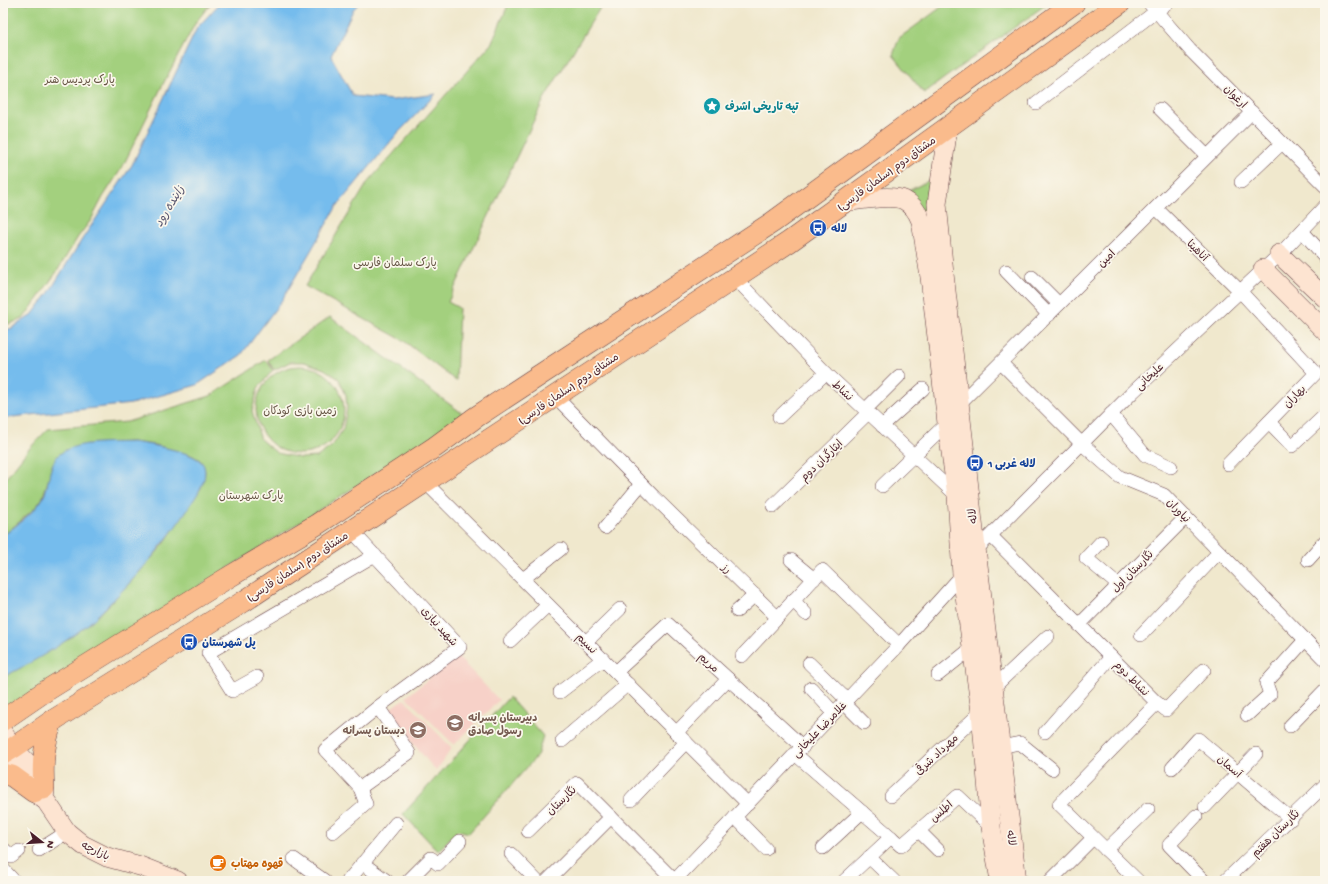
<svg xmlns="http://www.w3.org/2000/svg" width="1328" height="884" font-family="'Gochi Hand','Playpen Sans Arabic',sans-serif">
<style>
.built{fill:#f7d1c8}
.green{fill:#a3d07e;stroke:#767854}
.water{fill:#75bced;stroke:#606e8c}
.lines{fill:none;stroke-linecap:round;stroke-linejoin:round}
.street-casing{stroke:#633d43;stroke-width:14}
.secondary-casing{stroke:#633d43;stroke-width:20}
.primary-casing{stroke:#633d43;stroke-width:22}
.street{stroke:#fff;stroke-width:13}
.secondary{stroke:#fde4d1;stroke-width:19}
.primary{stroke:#fabb8c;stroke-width:21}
.labels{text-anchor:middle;stroke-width:3.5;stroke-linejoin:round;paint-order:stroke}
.park-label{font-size:11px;fill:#655444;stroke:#fbf7ec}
.street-label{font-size:11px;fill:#4a1f2b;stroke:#fbf7ec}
.culture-label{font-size:11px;font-weight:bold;fill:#0d838f;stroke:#fbf7ec;text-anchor:start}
.transit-label{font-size:11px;font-weight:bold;fill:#164399;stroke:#fbf7ec;text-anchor:start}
.education-label{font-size:11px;font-weight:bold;fill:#785e54;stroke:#fbf7ec;text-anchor:start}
.food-label{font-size:11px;font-weight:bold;fill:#c56008;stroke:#fbf7ec;text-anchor:start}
.water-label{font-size:12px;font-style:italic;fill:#59566f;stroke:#fbf7ec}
</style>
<rect width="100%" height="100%" fill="#fbf7ec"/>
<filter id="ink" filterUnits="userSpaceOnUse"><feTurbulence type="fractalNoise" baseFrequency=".025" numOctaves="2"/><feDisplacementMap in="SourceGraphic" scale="8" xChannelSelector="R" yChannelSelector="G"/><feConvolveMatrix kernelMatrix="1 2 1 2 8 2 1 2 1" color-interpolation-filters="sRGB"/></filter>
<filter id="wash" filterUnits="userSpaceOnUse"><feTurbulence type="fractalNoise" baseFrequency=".012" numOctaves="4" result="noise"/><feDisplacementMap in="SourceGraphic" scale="16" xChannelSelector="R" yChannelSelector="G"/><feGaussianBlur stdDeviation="0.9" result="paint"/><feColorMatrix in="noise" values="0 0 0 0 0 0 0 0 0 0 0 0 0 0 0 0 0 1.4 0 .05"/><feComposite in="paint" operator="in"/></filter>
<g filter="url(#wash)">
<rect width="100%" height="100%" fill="#f0e8cd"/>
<g class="built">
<polygon points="457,656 499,700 454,745 406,697"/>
<polygon points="404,699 452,748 436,771 386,711"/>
</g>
<g class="green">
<polygon points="3,3 211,3 196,22 162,86 123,166 103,197 91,220 78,237 56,273 23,319 3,326"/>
<polygon points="509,3 603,3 544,99 448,302 459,308 456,381 404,341 305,286 368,182 491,44"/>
<polygon points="947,3 1048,3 924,93 893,55 899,38"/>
<polygon points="930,180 927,191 938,268 900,195"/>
<polygon points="330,317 466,416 3,712 3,677 22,667 67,640 86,626 106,608 136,576 163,545 201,488 205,472 203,465 200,460 191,455 155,445 132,442 91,444 56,458 42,499 36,507 3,536 3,482 27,451 48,429 127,422 210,396 266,360 273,370 258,388 252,411 261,440 277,453 301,458 317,457 332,446 343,429 347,409 346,395 339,379 324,369 304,362 290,362 274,370 268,360"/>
<circle cx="300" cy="410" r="44"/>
<polygon points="509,697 543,736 537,756 469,833 458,830 438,851 403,814"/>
</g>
<g class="water">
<polygon points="220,3 359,3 353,10 331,56 353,96 393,100 436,94 397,134 337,206 282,300 241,355 197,385 131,404 3,418 3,331 12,328 32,315 48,294 81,241 132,165 197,28"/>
<path d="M132,442C147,444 195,451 203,464C207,471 204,481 201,487C198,495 191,503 187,510C167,540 145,567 120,593C109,604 98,616 86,626C60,646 32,663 3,677V536C14,527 37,510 43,498C49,486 48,469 56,458C69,440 112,443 132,442Z"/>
</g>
</g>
<g filter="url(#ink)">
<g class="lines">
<g class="street-casing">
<g id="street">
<polyline points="1149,3 1190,50 1325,186"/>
<polyline points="1036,103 1167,3"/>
<polyline points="1160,109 1207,156"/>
<polyline points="1241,182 1282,143"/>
<polyline points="1156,208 1240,291 1316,373 1228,464"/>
<polyline points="1302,231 1325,257"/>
<polyline points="1006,271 1049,315"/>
<polyline points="1032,277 1059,304"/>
<polyline points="735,278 826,373 957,496"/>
<polyline points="1001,363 1082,444 1120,477 1164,495 1325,660"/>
<polyline points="556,397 654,497 777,617"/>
<polyline points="959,404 1252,112"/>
<polyline points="865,410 899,376"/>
<polyline points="1111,414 1145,455 1171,467"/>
<polyline points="779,417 826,373"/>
<polyline points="1269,422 1292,446 1325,415"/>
<polyline points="882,426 923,389"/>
<polyline points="425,482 748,804"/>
<polyline points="882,486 941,429"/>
<polyline points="773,506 868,413"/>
<polyline points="605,528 641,484"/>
<polyline points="352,531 460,647 378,707 409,753 360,788 325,750 378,707"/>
<polyline points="991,536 1157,703 1166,710 1204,670"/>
<polyline points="1101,542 1086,558 1118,585"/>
<polyline points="976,550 1133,392 1282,252 1325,206"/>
<polyline points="791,560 814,579"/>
<polyline points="1308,560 1325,541"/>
<polyline points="523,579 561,549"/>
<polyline points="793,600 806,614"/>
<polyline points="737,611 755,595"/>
<polyline points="1079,625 1186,517"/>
<polyline points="1141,635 1219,552"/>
<polyline points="510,641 548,605"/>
<polyline points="586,642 620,609"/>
<polyline points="742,656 822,570 899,645"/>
<polyline points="809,663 847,700"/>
<polyline points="616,672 668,624 803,747"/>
<polyline points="938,675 973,647"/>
<polyline points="257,677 232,691 208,653 375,555"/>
<polyline points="811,688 834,713"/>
<polyline points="993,688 1048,636"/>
<polyline points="560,692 603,659"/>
<polyline points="844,703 864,723"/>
<polyline points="1247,715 1270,694 1266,683 1305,640"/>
<polyline points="1290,726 1325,690"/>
<polyline points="1045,732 1111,657"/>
<polyline points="676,733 728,679"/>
<polyline points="562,741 628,684"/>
<polyline points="1000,747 1020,743 1052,769"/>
<polyline points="795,754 891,837"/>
<polyline points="1172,768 1198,739 1291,819"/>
<polyline points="891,796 981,712"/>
<polyline points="631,800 686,742"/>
<polyline points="1205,807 1256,754"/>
<polyline points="1196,816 1169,845 1204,881"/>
<polyline points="735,817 766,849"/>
<polyline points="528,831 577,783 675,881"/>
<polyline points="919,831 938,850"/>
<polyline points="333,832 366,804 360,788"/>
<polyline points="823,848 862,812"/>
<polyline points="39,850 67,832"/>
<polyline points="1106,850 1148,809"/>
<polyline points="3,852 5,850 11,857 19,851"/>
<polyline points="511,854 537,881"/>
<polyline points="869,857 894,881"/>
<polyline points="294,859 325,881"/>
<polyline points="362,863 387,881"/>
<polyline points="3,869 14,881"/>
<polyline points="348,881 396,823"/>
<polyline points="408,881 431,858 438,864 460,841"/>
<polyline points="547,881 611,817"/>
<polyline points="674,881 899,645 962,575"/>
<polyline points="844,881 891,837 901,846 958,796 991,827"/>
<polyline points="1050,881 1093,838"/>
<polyline points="1138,881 1059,804 1157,703"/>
<polyline points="1225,881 1325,785"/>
</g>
</g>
<g class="secondary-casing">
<g id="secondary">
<polyline points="948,127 937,204 944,274 978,565 1017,881"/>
<path d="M845,202C859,200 892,194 904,200C912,204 918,213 921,221L930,277L947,423L957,496L962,575L981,712L991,827L1000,881"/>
<polyline points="1279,254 1325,298"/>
<polyline points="1263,269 1325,331"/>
<path d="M3,733C7,738 10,744 14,749C24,760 43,776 45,792"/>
<polyline points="3,752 34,792 46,801 67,832 83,845 107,857 140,866 178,881"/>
</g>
</g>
<g class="primary-casing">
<g id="primary">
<polyline points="3,720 41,694 224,580 316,525 435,447 476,417 773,222 1074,3"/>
<polyline points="3,754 13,748 52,721 243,602 789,242 1120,3"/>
<polyline points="3,774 12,776 34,792"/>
<path d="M44,788C42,762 44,745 52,721"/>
</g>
</g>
<use href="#street" class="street"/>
<use href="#secondary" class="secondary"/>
<use href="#primary" class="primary"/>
</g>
</g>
<defs>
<g id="sight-disc" transform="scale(0.9)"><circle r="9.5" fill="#0f9aa8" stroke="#fbf7ec"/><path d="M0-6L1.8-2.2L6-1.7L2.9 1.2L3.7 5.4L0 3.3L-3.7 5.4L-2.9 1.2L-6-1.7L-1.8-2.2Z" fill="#fff"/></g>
<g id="bus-disc" transform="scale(0.9)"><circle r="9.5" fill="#1a4fb4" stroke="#fbf7ec"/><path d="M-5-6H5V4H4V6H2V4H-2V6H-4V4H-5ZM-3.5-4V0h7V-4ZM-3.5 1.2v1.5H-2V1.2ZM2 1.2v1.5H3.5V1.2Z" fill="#fff"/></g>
<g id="school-disc" transform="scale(0.9)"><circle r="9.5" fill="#8d6e63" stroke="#fbf7ec"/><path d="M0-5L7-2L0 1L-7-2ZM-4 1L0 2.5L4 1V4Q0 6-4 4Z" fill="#fff"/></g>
<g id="cafe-disc" transform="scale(0.9)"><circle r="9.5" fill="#e8710a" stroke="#fbf7ec"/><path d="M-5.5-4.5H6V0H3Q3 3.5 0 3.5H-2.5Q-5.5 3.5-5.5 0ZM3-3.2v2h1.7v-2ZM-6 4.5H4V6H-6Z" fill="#fff"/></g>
</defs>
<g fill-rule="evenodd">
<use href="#sight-disc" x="712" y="106"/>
<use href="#bus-disc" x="818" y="228"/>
<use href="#bus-disc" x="975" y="463"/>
<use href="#bus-disc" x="189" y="642"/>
<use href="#school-disc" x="455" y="723"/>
<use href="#school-disc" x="418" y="730"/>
<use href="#cafe-disc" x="218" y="863"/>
</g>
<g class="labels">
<g class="park-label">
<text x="80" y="83">پارک پردیس هنر</text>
<text x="395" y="266">پارک سلمان فارسی</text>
<text x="300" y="414">زمین بازی کودکان</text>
<text x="251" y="499">پارک شهرستان</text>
</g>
<g class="street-label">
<text transform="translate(1236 96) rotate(45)" y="4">ارغوان</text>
<text transform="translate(886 173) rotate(-36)" y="4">مشتاق دوم (سلمان فارسی)</text>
<text transform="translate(1198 250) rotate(45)" y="4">آناهیتا</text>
<text transform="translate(1106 258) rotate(-45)" y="4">امین</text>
<text transform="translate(1149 376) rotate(-43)" y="4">علیخانی</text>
<text transform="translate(568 388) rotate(-34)" y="4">مشتاق دوم (سلمان فارسی)</text>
<text transform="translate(843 390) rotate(43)" y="4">نشاط</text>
<text transform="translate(1294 396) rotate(-46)" y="4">بهاران</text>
<text transform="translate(821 460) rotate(-44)" y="4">ایثارگران دوم</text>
<text transform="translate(1179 510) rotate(46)" y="4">نیاوران</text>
<text transform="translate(972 516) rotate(-97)" y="4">لاله</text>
<text transform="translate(297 566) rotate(-33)" y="4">مشتاق دوم (سلمان فارسی)</text>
<text transform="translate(727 568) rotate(44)" y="4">رز</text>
<text transform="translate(1132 571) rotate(-45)" y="4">نگارستان اول</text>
<text transform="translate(440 626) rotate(48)" y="4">شهید نیازی</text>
<text transform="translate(587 643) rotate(45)" y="4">نسیم</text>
<text transform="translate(709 662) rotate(42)" y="4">مریم</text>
<text transform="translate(1132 678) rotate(45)" y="4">نشاط دوم</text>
<text transform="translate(819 729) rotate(-46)" y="4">غلامرضا علیخانی</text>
<text transform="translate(936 754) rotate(-43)" y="4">مهرداد شرقی</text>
<text transform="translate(1230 766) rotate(41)" y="4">آسمان</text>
<text transform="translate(561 800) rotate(-43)" y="4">نگارستان</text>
<text transform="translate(941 811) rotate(-41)" y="4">اطلس</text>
<text transform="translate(1275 833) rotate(-44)" y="4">نگارستان هفتم</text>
<text transform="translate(1012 838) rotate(83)" y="4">لاله</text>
<text transform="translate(96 850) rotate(26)" y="4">بازارچه</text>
</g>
<g class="culture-label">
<text x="725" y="110">تپه تاریخی اشرف</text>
</g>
<g class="transit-label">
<text x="831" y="232">لاله</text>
<text x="988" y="467">لاله غربی 1</text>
<text x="202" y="646">پل شهرستان</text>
</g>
<g class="education-label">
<text x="468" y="721">دبیرستان پسرانه<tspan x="468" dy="13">رسول صادق</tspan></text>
<text x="405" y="734" text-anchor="end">دبستان پسرانه</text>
</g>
<g class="food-label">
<text x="231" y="867">قهوه مهتاب</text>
</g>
<g class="water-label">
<text transform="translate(169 206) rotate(-59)" y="4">زاینده رود</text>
</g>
</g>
<rect width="1328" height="884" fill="none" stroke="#fbf7ec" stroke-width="16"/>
<g transform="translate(42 842) rotate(107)" stroke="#fbf7ec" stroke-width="3" paint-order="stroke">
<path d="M0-3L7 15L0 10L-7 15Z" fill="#4a1f2b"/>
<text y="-6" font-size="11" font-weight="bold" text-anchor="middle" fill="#4a1f2b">N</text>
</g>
</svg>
